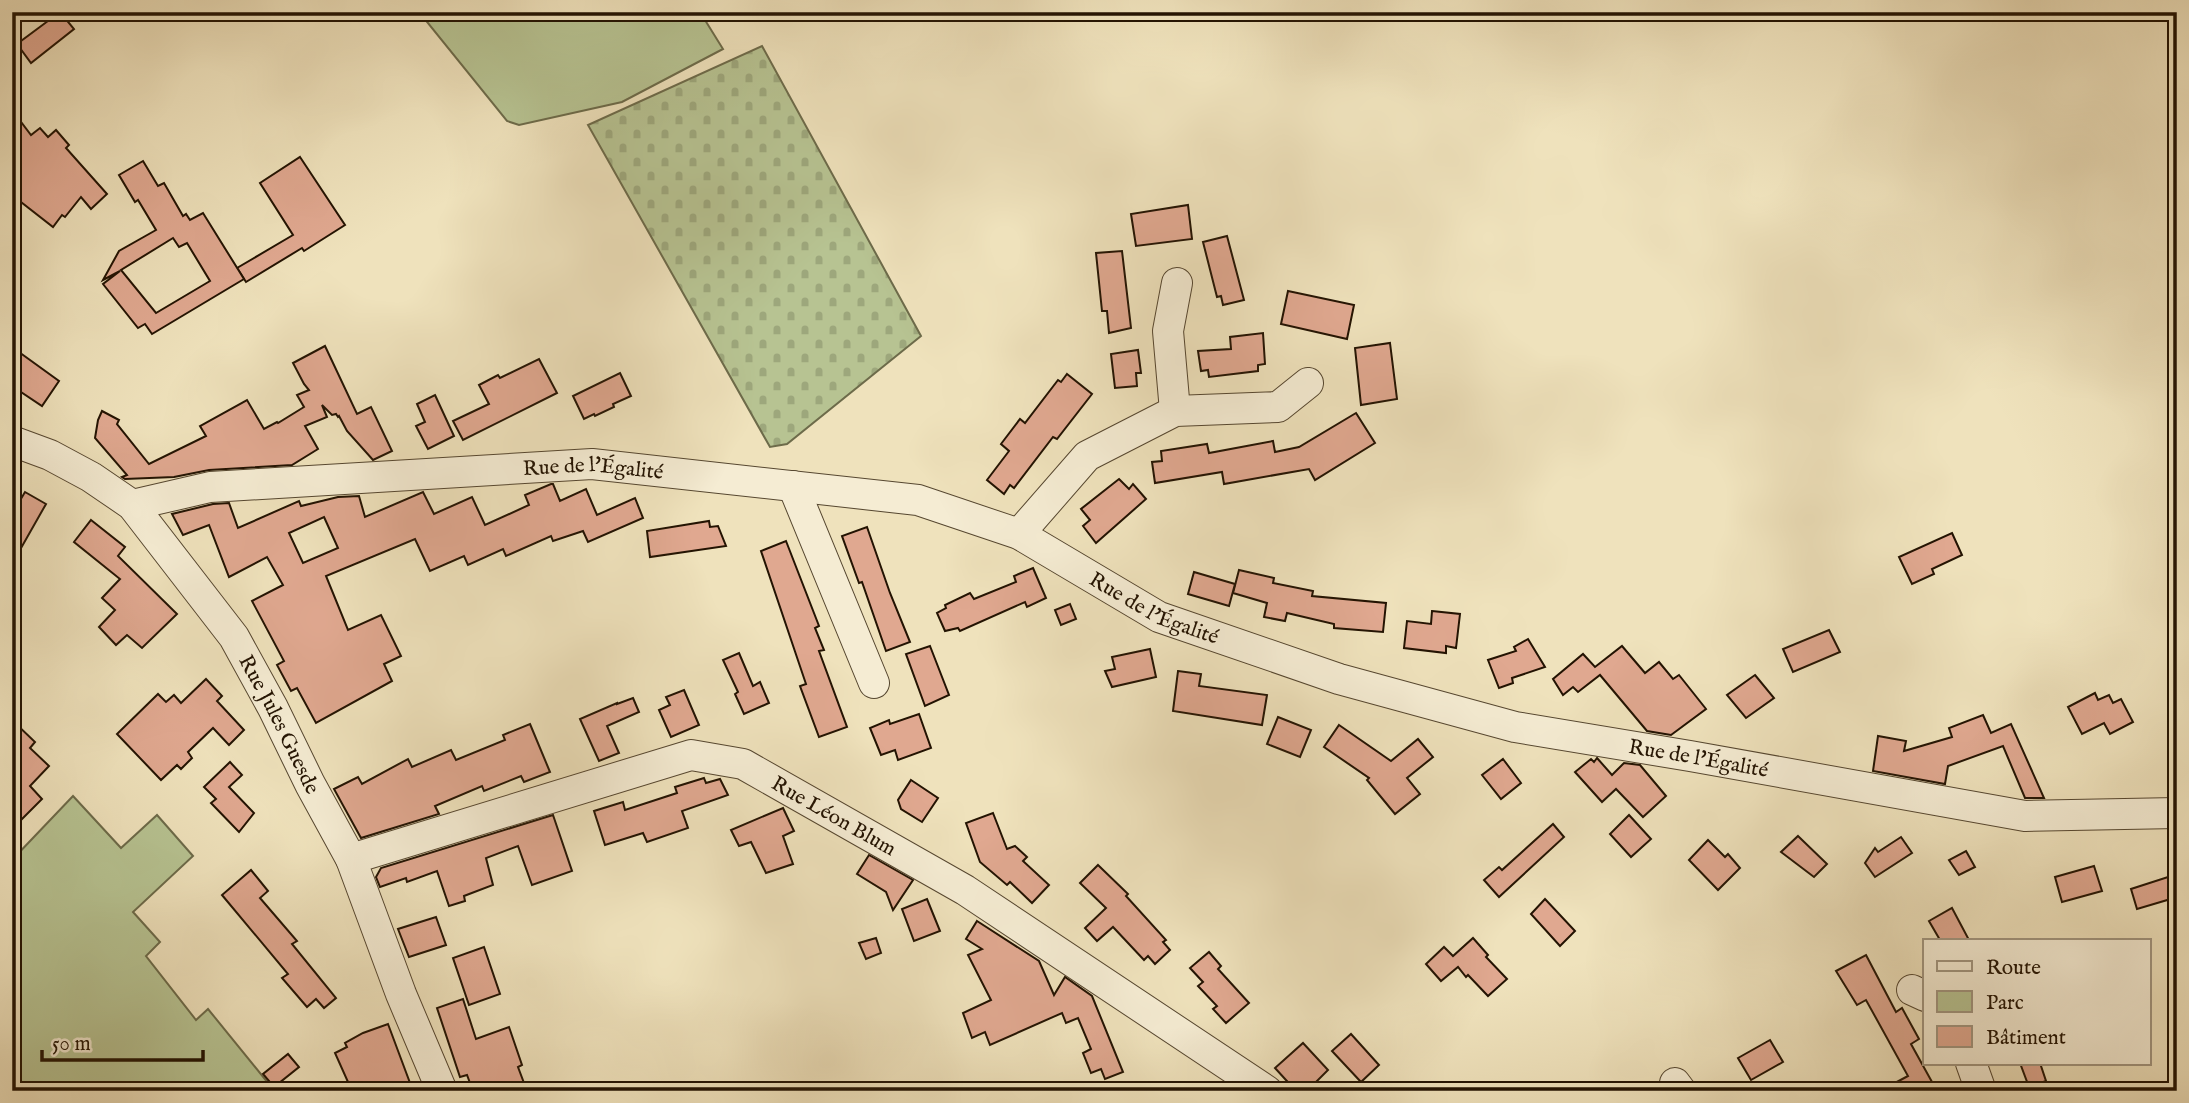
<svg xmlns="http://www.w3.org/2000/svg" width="2189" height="1103" font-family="'IM FELL English',serif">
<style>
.green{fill:#b7c392;stroke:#6d6b4a;stroke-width:2}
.cemetery{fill:url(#cemetery-stones);stroke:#6d6b4a;stroke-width:2}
.building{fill:#e0a890;stroke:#231302;stroke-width:2;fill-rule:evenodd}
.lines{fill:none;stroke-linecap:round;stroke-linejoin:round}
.minor-casing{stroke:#564730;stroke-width:32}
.minor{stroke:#f5ecd3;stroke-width:30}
.labels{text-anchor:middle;stroke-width:7;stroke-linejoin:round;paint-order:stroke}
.street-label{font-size:21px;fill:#231302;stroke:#f5ecd3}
</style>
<defs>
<pattern id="cemetery-stones" width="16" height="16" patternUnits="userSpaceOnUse" patternTransform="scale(1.75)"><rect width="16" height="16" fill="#b7c392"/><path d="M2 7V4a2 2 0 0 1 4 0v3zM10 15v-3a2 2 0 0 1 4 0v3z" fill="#9da77c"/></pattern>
</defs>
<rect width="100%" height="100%" fill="#efe2bc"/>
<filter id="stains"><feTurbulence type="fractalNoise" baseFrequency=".00286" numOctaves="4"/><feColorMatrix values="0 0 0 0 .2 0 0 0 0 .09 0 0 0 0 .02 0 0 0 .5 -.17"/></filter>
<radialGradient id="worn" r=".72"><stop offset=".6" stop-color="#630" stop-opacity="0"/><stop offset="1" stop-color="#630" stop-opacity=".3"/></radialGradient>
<g class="green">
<polygon points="419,12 700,12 723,49 622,102 519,125 507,121"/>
<polygon points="73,796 121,848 157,815 193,856 133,912 160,942 146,956 196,1020 208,1009 273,1089 271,1091 12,1091 12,860"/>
</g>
<polygon class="cemetery" points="762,46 921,336 787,444 770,447 588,125"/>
<g class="building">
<polygon points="60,12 74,29 31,63 17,44"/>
<polygon points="12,110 31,135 40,128 48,137 56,130 69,145 66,148 107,194 91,209 81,197 65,217 62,215 53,227 12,195"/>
<polygon points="300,157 345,225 304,251 302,248 246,282 237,268 293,235 260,183"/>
<path d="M143,161L158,186L164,183L183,216L186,214L190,220L203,213L244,279L152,334L145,324L138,328L103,284L120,271L103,280L119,251L156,230L138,200L135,202L119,175ZM173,238L179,247L187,243L210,281L156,313L121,270Z"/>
<polygon points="1188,205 1192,239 1136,246 1131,214"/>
<polygon points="1227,236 1244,300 1223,305 1221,296 1217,297 1203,242"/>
<polygon points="1122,251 1131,328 1109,333 1107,311 1102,311 1096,253"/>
<polygon points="1288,291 1354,305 1347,339 1281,324"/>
<polygon points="1263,333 1265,364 1258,365 1258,371 1209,377 1208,370 1201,371 1198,351 1231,349 1230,337"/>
<polygon points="1390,343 1397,399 1361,405 1355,348"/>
<polygon points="325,346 357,414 371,407 392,451 373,460 347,431 339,416 338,417 336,414 332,415 322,405 327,417 305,426 318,449 292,465 209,470 174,477 125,479 122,477 127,475 95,438 98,420 102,411 119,420 117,424 149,464 206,436 200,426 247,400 264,429 277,422 278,423 304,407 297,395 309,390 304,384 293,363"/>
<polygon points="12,347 59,381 42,406 12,386"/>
<polygon points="1138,350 1141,373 1136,373 1137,386 1115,388 1111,354"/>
<polygon points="539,359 557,393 463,440 453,421 489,404 479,385 498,375 500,378"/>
<polygon points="620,373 631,396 613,404 614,407 595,416 594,414 584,419 573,396"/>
<polygon points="1067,374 1092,394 1057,439 1053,437 1014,488 1010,485 1004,494 987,480 1009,451 1001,444 1020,419 1025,423 1058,380 1061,382"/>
<polygon points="435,395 454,436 428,449 416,426 425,422 417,404"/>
<polygon points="1356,413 1375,443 1315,480 1309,469 1224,484 1222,472 1155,483 1152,462 1162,461 1161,451 1207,444 1209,453 1273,441 1275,452 1299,447"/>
<polygon points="1119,479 1129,489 1133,484 1146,499 1096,543 1083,526 1090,520 1081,509"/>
<path d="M551,484H553L560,501L586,489L597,515L635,498L643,518L588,542L583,531L553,541L551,536L506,556L503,549L468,565L464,556L430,571L415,539L326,576L348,630L381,615L401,656L384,664L392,681L316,723L297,688L291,691L277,665L284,661L252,601L283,585L267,557L229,577L209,525L183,535L172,514L213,504L229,503L238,528L299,501L301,506L338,497L359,496L365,517L423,492L434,514L472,497L485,525L529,505L525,495ZM324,517L338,548L303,563L289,533Z"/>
<polygon points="25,492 46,504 12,564 12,514"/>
<polygon points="91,520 125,547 118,556 177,614 142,648 127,635 116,645 99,627 115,610 102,598 120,579 74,542"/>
<polygon points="709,521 710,527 718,526 726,546 650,557 647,531"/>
<polygon points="867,527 890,593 910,642 886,651 862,582 859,583 842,536"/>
<polygon points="1952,533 1962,555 1932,569 1934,574 1912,584 1899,557"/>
<polygon points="786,541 819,626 815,628 824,650 819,651 847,727 819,737 800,686 806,684 761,551"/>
<polygon points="1033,568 1046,598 1027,607 1025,602 960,631 958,628 945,631 937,613 946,608 945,605 970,593 974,599 1016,582 1014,576"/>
<polygon points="1239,570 1274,578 1273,583 1313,591 1312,596 1386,603 1383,632 1334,628 1334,624 1287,613 1285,621 1264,617 1267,603 1233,593"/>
<polygon points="1194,572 1235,584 1229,606 1188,594"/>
<polygon points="1070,604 1076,619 1061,625 1055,610"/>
<polygon points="1432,611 1460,614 1456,648 1446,646 1446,653 1404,648 1407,621 1431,624"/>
<polygon points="1829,630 1840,652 1793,672 1783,649"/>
<polygon points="1528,639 1545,667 1512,678 1513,683 1499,688 1488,660 1516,651 1514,647"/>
<polygon points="930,646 949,695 925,706 906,654"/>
<polygon points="1622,646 1645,673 1659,662 1673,679 1679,675 1706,709 1671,735 1647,731 1600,675 1578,692 1573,687 1563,695 1553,679 1583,654 1595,667"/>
<polygon points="1150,649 1156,677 1112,687 1105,671 1115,669 1112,657"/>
<polygon points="739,653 753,686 760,682 769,703 744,714 735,694 738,692 723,660"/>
<polygon points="1178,671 1201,674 1199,686 1267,695 1262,725 1173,711"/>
<polygon points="1755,675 1774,698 1746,718 1727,695"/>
<polygon points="206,679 222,696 217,701 244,730 229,745 213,728 188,752 192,758 181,769 177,765 161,780 117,734 158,694 166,702 174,695 181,703"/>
<polygon points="684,690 699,725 671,737 659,710 670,705 666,697"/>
<polygon points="2095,693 2098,700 2109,695 2113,703 2121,699 2133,722 2110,734 2104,723 2082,734 2068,707"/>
<polygon points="633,698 639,712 607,726 619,753 599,761 580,719 617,703 617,704"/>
<polygon points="919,714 931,748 898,760 895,750 881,755 870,728 889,720 890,724"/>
<polygon points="1983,715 1991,733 2011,724 2044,798 2025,798 2003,746 1948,766 1945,784 1873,771 1878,736 1906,741 1904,751 1952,737 1949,728"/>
<polygon points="1278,717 1311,730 1300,757 1267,744"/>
<polygon points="12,720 35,742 30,748 49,766 30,786 42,799 12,829 12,768 16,772 19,770 12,766"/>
<polygon points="530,724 550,772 524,782 521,776 484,791 482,786 435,806 439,814 361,838 334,789 358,777 362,784 408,759 412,767 451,750 456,760 505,740 503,735"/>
<polygon points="1339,725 1391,761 1418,739 1433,757 1407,778 1420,794 1395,814 1367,780 1369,778 1324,747"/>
<polygon points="1597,758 1612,775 1624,763 1640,765 1666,796 1643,817 1616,789 1602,802 1575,772 1591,759 1594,762"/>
<polygon points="1503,759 1521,783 1501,799 1482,775"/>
<polygon points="230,762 242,775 229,787 254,813 239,832 211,803 216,799 204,787"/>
<polygon points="704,778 706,783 720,779 728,795 682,811 688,828 647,842 643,833 605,845 594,811 623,802 625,810 677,793 675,787"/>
<polygon points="911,780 938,798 922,822 901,809 898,800"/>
<polygon points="783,808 794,831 783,836 793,864 766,873 751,842 739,846 731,830"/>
<polygon points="993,813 1007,849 1015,846 1027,857 1023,861 1049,885 1032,903 1010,882 1007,885 980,862 966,823"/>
<polygon points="553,815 572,871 532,885 518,846 486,858 493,885 464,896 465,901 449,906 437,871 407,882 406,878 380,887 376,877 381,868"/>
<polygon points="1629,815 1651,839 1631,857 1610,834"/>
<polygon points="1553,824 1564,837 1499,897 1484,880 1499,867 1502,870"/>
<polygon points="1798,836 1827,864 1814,877 1781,852"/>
<polygon points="1901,837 1912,853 1875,877 1865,863 1875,848 1878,852"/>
<polygon points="1708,840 1725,857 1728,854 1740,868 1718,890 1689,860"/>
<polygon points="1966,851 1975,867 1959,875 1949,860"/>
<polygon points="869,855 913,880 893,910 886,892 857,874"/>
<polygon points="1098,865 1128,894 1126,896 1166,940 1163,942 1170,950 1155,964 1148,956 1144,960 1113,927 1097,941 1085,928 1106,908 1080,883"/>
<polygon points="2094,866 2102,891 2062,902 2055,877"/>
<polygon points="251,870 268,891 260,898 297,941 292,944 336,998 324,1008 316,999 307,1007 282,978 288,974 222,895"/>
<polygon points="2168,877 2174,898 2137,909 2131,889"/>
<polygon points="927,899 940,931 914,941 902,909"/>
<polygon points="1545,899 1575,931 1560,946 1531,914"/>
<polygon points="1952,908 1969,940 1940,940 1929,921"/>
<polygon points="436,917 446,945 409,957 398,929"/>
<polygon points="977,921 1039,961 1054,995 1065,977 1092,996 1123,1072 1105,1079 1101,1069 1091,1073 1083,1053 1091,1049 1078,1018 1066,1023 1062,1013 990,1045 985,1032 972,1038 963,1013 991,1000 968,955 982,949 966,939"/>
<polygon points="876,938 881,953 866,959 859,943"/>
<polygon points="1473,938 1488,955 1486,957 1507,979 1488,996 1468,975 1466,977 1458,967 1441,981 1426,964 1444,947 1453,956"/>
<polygon points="484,947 500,994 469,1005 453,958"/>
<polygon points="1209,952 1221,966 1218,969 1249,1003 1226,1023 1213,1009 1217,1006 1198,986 1203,982 1190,968"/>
<polygon points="1866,955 1896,1012 1902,1008 1919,1039 1911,1044 1937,1091 1880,1091 1908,1076 1866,1000 1857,1005 1836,971"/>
<polygon points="463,999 476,1039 509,1027 522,1065 518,1067 527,1091 473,1091 467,1075 460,1077 437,1008"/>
<polygon points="388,1024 413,1091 352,1091 335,1053 347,1047 345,1043 363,1033"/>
<polygon points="1351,1034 1379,1065 1361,1082 1332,1051"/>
<polygon points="1770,1040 1783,1062 1751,1080 1738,1058"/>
<polygon points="1303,1043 1328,1070 1307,1091 1296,1091 1275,1068"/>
<polygon points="288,1054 299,1067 274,1087 263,1074"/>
<polygon points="2020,1063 2040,1063 2046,1081 2029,1087"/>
</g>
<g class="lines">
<g class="minor-casing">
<g id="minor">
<polyline points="1175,411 1168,331 1177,283"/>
<path id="s1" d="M12,441L50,455L91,477L132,505L234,637L273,708L310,784L351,859L401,994L442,1091"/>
<polyline points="793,486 874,683"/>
<path id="s2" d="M132,505L210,487L592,464L918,500L1019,534L1159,617L1339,679L1515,727L1690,756L2025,816L2177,813"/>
<polyline points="1019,534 1087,456 1175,411 1278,407 1308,383"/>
<path id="s3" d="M351,859L691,755L743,764L965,890L1267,1091"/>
<polyline points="1912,990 1925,996"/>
<polyline points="1971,1063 1981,1091"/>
<polyline points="1675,1083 1681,1091"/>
</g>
</g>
<use href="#minor" class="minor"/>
</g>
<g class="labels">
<g class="street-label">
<text dy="7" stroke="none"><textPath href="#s2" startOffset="464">Rue de l'Égalité</textPath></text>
<text dy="7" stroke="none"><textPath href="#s2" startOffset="1052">Rue de l'Égalité</textPath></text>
<text dy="7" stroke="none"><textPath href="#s1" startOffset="402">Rue Jules Guesde</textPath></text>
<text dy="7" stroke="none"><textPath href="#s2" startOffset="1619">Rue de l'Égalité</textPath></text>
<text dy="7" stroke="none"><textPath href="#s3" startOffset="513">Rue Léon Blum</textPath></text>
</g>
</g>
<rect width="2189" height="1103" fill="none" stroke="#efe2bc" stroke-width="42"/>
<rect x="14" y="14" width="2161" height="1075" fill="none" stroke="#231302" stroke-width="3.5"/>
<rect x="21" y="21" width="2147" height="1061" fill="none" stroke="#231302" stroke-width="2"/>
<rect x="1923" y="939" width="228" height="126" fill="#f5ecd3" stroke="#a1957f" stroke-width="2"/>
<rect x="1937" y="961" width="35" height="10" fill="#f5ecd3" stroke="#a1957f" stroke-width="2"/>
<text x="1986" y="974" font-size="21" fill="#231302">Route</text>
<rect x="1937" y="991" width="35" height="21" fill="#b7c392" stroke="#a1957f" stroke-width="2"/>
<text x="1986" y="1009" font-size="21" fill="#231302">Parc</text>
<rect x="1937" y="1026" width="35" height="21" fill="#e0a890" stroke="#a1957f" stroke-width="2"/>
<text x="1986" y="1044" font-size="21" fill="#231302">Bâtiment</text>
<path d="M42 1050v10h161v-10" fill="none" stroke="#231302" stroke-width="3.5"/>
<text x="52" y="1050" font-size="21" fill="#231302" stroke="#f5ecd3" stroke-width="5" paint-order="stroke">50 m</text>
<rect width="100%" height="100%" filter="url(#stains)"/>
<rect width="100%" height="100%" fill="url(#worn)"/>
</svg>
